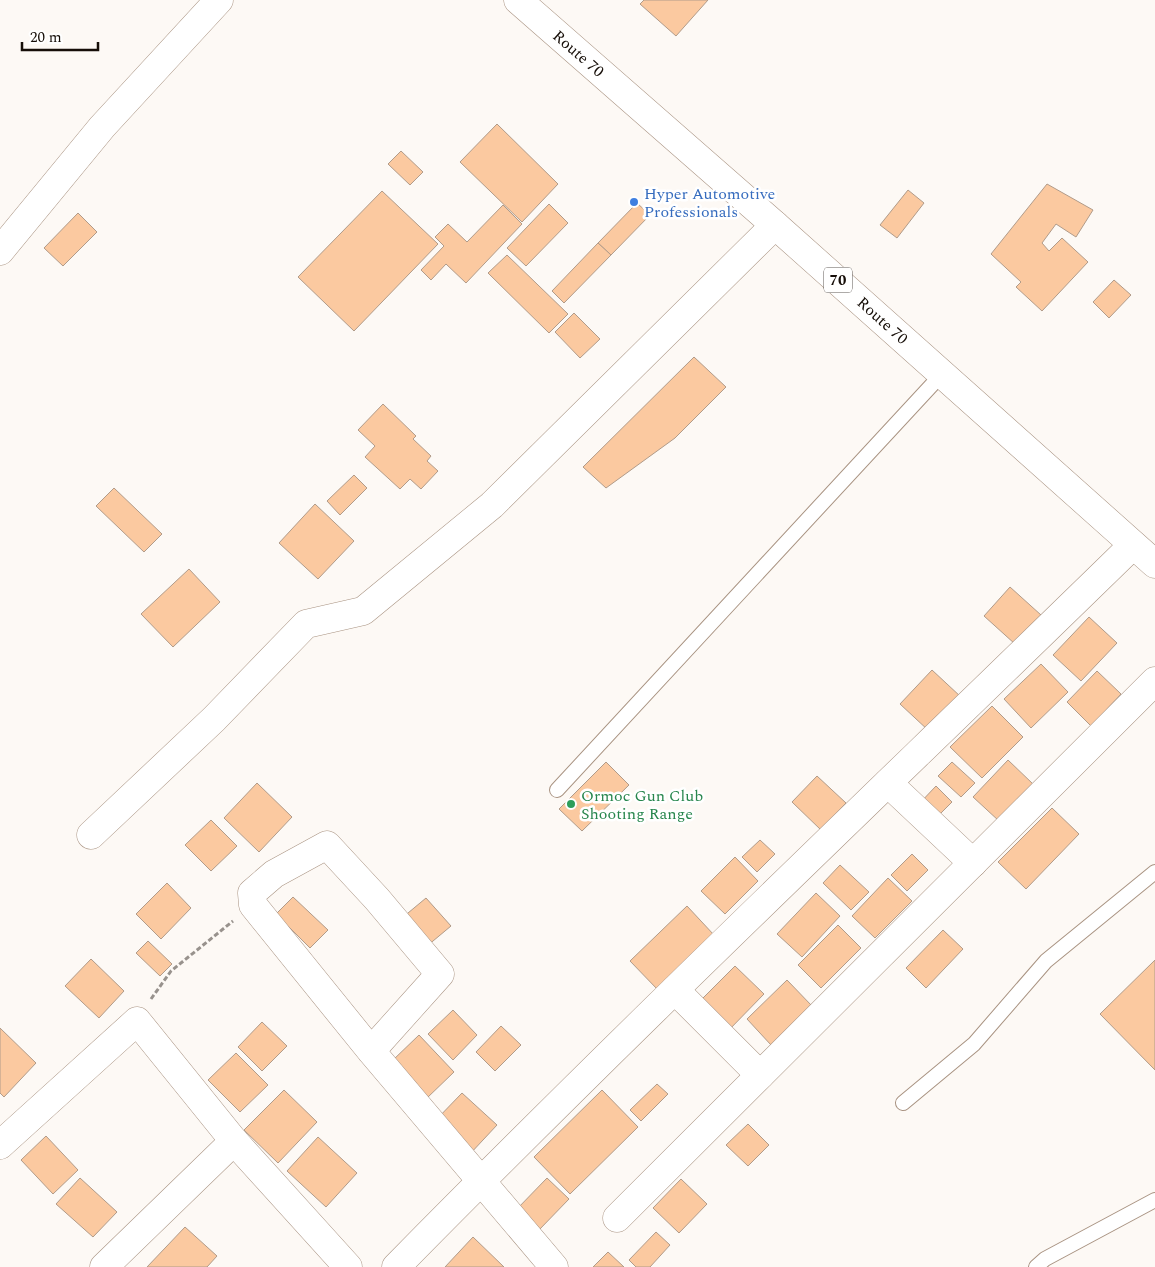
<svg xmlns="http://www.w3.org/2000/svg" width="1155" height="1267" font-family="Spectral,serif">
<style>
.building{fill:#fbc9a0;stroke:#b19b89}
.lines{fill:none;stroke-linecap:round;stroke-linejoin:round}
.service-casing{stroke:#a99382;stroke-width:16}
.minor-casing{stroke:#a99382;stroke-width:29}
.trunk-casing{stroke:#a99382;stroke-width:29}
.path{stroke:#98928d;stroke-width:3;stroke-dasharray:5 2.5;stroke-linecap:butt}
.service{stroke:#fff;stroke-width:14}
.minor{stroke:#fff;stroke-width:28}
.trunk{stroke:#fff;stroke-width:28}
.shop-dot{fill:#3f7fe0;stroke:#fff;stroke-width:2}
.leisure-dot{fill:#2e9e5b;stroke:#fff;stroke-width:2}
.labels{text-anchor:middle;stroke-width:5;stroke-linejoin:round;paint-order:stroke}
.shield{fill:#fff;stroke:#5c5652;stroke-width:1}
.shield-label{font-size:15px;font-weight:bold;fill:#160e08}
.street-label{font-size:16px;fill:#160e08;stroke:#fff}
.shop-label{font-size:16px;fill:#366cbe;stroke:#fff;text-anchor:start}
.leisure-label{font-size:16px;fill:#27864d;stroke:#fff;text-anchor:start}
</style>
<rect width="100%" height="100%" fill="#fdf9f5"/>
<g class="building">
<polygon points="644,0 708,0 676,36 640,4"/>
<polygon points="497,124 558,184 522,222 460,162"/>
<polygon points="401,151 423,172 410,185 388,164"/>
<polygon points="1047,184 1093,210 1076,237 1056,224 1042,243 1049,251 1062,238 1088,262 1042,311 1016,287 1021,282 991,254"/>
<polygon points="908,190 924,203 897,238 880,225"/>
<polygon points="382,191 438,244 354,331 298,277"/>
<polygon points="637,203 650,215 611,255 598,243"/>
<polygon points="549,204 568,223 526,266 507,248"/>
<polygon points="503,205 522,224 466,283 446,264 431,280 421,270 444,246 435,237 448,224 467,242"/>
<polygon points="78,213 97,232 63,266 44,248"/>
<polygon points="598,243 611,255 564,303 552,291"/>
<polygon points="507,255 568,314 549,333 488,273"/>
<polygon points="1114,280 1131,295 1109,318 1093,302"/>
<polygon points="574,313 600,339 580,358 555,332"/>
<polygon points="694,357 726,387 675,438 606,488 583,467"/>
<polygon points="383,404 416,436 413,439 431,456 427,461 438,471 421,489 410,479 400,489 365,457 375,446 358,430"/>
<polygon points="354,475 367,488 340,515 327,501"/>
<polygon points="114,488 162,534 144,552 96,506"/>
<polygon points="315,504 354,541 318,579 279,543"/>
<polygon points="189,569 220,602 173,647 141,614"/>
<polygon points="1010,587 1041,615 1015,644 984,616"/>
<polygon points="1089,617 1117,643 1081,681 1053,655"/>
<polygon points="1041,664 1068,692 1031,728 1004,699"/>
<polygon points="932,670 961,697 929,731 900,704"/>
<polygon points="1097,671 1121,694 1091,726 1067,702"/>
<polygon points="992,706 1023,737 982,778 950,747"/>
<polygon points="1008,760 1033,784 999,821 973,797"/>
<polygon points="606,762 629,785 582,831 559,809"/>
<polygon points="952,762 975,783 961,797 938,776"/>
<polygon points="817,776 846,803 821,830 792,802"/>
<polygon points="257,783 292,817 259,852 224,818"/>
<polygon points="936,786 952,802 934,820 918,805"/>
<polygon points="1052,808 1079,834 1026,889 998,862"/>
<polygon points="211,820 237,846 211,871 185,845"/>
<polygon points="760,840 775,854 757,872 742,857"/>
<polygon points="912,854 928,870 907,891 891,875"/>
<polygon points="735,857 758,881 725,914 701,891"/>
<polygon points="840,865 869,892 851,910 823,883"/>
<polygon points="888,878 912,901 875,938 852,916"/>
<polygon points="167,883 191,908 161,939 136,914"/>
<polygon points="816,893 840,916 802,957 777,934"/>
<polygon points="293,897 328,930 310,948 276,914"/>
<polygon points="426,898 451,926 427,946 402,918"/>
<polygon points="687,906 714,935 658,990 630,961"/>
<polygon points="838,925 861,948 821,988 798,965"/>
<polygon points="943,930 963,949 926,988 906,968"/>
<polygon points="148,941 172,964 160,976 136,953"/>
<polygon points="91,959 124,991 99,1018 65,986"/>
<polygon points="1155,960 1155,1070 1100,1014"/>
<polygon points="735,966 764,994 726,1033 697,1004"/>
<polygon points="787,980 812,1006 771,1045 747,1019"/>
<polygon points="453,1010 477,1035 453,1060 428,1034"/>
<polygon points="262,1022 287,1046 262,1071 238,1047"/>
<polygon points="501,1026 521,1045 495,1071 476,1052"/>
<polygon points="0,1028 36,1063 4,1097 0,1093"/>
<polygon points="419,1035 454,1072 427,1098 392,1061"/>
<polygon points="236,1053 268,1085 240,1112 208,1080"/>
<polygon points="657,1084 668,1094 641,1121 630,1110"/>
<polygon points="284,1090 317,1122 278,1163 244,1130"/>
<polygon points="602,1090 638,1127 570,1194 534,1157"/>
<polygon points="462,1093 497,1125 469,1155 434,1122"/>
<polygon points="748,1124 769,1145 748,1166 726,1145"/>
<polygon points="46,1136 78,1170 53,1194 21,1160"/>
<polygon points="318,1137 357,1173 326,1207 287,1171"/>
<polygon points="80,1178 117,1212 93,1237 56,1204"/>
<polygon points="547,1178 569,1199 538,1231 516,1210"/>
<polygon points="681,1179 707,1204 679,1233 653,1208"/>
<polygon points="185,1227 217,1256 207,1267 147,1267"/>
<polygon points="656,1232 670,1245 650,1267 636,1267 629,1260"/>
<polygon points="473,1237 504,1267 445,1267"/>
<polygon points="608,1252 624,1267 593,1267"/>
</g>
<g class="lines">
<g class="service-casing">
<g id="service">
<polyline points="557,790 942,374"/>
<polyline points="903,1103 974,1044 1046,961 1155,872"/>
<polyline points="1036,1267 1045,1259 1155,1200"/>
</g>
</g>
<g class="minor-casing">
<g id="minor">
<polyline points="0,251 102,127 219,0"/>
<polyline points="888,783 973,863"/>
<polyline points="91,835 214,719 306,624 363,611 492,505 775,225"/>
<polyline points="675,990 760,1075"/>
<polyline points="371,1051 440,974 377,899 327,845 274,874 252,893 253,905 371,1051 554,1267"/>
<polyline points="0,1145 137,1021 234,1141 348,1267"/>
<polyline points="617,1218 1155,681"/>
<polyline points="104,1267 234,1141"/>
<path d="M396,1267C637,1022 887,785 1133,545"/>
</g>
</g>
<g class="trunk-casing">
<polyline id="trunk" points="518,0 775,225 1155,564"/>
</g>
<polyline class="path" points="151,999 171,971 233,921"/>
<use href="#service" class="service"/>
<use href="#minor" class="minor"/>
<use href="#trunk" class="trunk"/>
</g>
<circle class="shop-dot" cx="634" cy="202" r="5"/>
<circle class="leisure-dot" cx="571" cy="804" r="5"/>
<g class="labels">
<rect class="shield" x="824" y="267.5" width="28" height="25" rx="4"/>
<g class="shield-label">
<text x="838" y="285">70</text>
</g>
<g class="street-label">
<text transform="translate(579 53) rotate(41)" y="6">Route 70</text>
<text transform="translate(883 320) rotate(42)" y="6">Route 70</text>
</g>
<g class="shop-label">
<text x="644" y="199">Hyper Automotive<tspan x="644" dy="18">Professionals</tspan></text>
</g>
<g class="leisure-label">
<text x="581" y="801">Ormoc Gun Club<tspan x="581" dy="18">Shooting Range</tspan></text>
</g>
</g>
<path d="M22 42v8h76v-8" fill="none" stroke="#160e08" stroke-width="2.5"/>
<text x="30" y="42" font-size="15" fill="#160e08" stroke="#ffffff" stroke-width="4" paint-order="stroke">20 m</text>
</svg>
